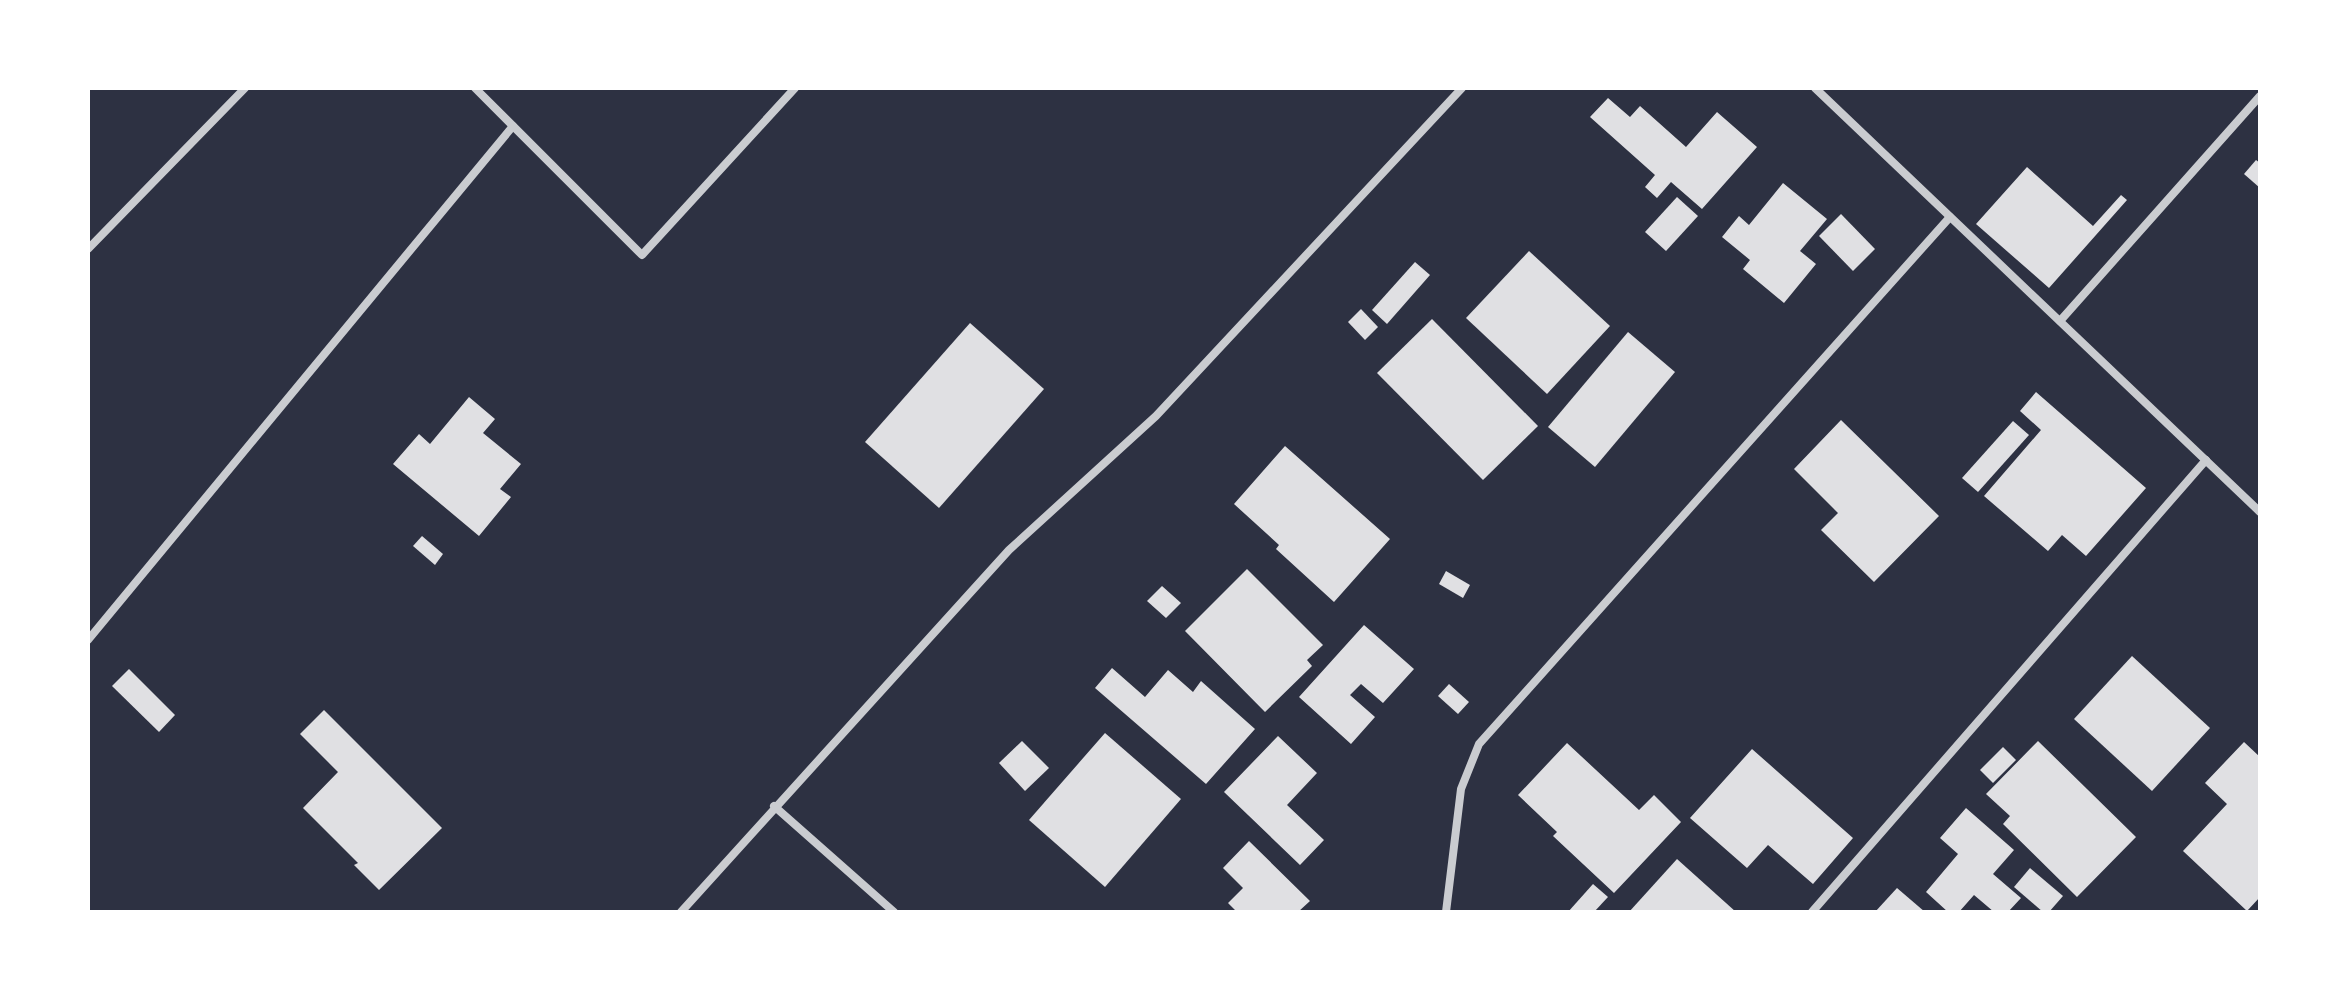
<svg xmlns="http://www.w3.org/2000/svg" width="2348" height="1000" font-family="Overpass,sans-serif">
<style>
.building{fill:#e0e0e3}
.lines{fill:none;stroke-linecap:round;stroke-linejoin:round}
.minor{stroke:#caccd0;stroke-width:8}
</style>
<rect width="100%" height="100%" fill="#2d3142"/>
<g class="building">
<polygon points="1608,98 1630,117 1640,106 1686,147 1717,112 1757,147 1702,209 1671,182 1657,198 1645,187 1655,175 1590,117"/>
<polygon points="2256,160 2260,163 2260,188 2244,174"/>
<polygon points="2027,167 2093,226 2121,195 2127,200 2049,288 1976,224"/>
<polygon points="1783,183 1827,219 1800,251 1816,264 1784,303 1743,269 1750,260 1722,237 1739,216 1749,225"/>
<polygon points="1677,197 1698,216 1666,251 1645,232"/>
<polygon points="1841,214 1875,249 1853,271 1819,236"/>
<polygon points="1529,251 1610,326 1547,394 1466,318"/>
<polygon points="1415,262 1430,275 1387,324 1372,310"/>
<polygon points="1361,309 1378,327 1365,340 1348,322"/>
<polygon points="1432,319 1538,426 1483,480 1377,373"/>
<polygon points="970,323 1044,389 939,508 865,442"/>
<polygon points="1628,332 1675,372 1595,467 1548,427"/>
<polygon points="2036,392 2146,488 2086,556 2062,535 2048,551 1984,496 2041,430 2020,411"/>
<polygon points="469,397 495,419 483,433 521,464 500,489 511,497 479,536 393,464 419,434 430,444"/>
<polygon points="1841,420 1939,516 1874,582 1821,530 1838,513 1794,469"/>
<polygon points="2013,421 2029,435 1978,492 1962,478"/>
<polygon points="1285,446 1390,539 1334,602 1276,549 1279,545 1234,504"/>
<polygon points="422,536 443,554 435,565 413,546"/>
<polygon points="1247,569 1323,645 1307,660 1312,666 1265,712 1185,631"/>
<polygon points="1446,571 1470,585 1463,598 1439,584"/>
<polygon points="1162,586 1181,603 1166,618 1147,601"/>
<polygon points="1364,625 1414,669 1383,703 1361,684 1350,695 1375,717 1351,744 1299,697"/>
<polygon points="2132,656 2210,728 2152,791 2074,719"/>
<polygon points="1112,668 1145,697 1168,670 1193,692 1201,681 1255,729 1206,784 1095,688"/>
<polygon points="129,669 175,715 159,732 112,686"/>
<polygon points="1449,684 1469,702 1458,714 1438,696"/>
<polygon points="324,710 442,828 379,890 354,865 358,863 303,808 338,772 300,734"/>
<polygon points="1105,733 1181,799 1105,887 1029,820"/>
<polygon points="1278,736 1317,773 1287,805 1324,840 1300,865 1224,792"/>
<polygon points="1022,741 1049,768 1025,791 999,763"/>
<polygon points="2038,741 2136,837 2077,897 2003,824 2010,816 1986,794"/>
<polygon points="2244,742 2260,757 2260,897 2247,911 2183,851 2227,804 2205,783"/>
<polygon points="1567,743 1639,810 1654,795 1681,822 1614,893 1553,836 1557,832 1518,795"/>
<polygon points="2003,747 2016,760 1993,783 1980,770"/>
<polygon points="1752,749 1853,838 1813,884 1768,845 1747,868 1690,818"/>
<polygon points="1966,808 2014,850 1993,874 2021,898 2008,912 1994,912 1974,895 1959,912 1948,912 1926,892 1958,854 1940,838"/>
<polygon points="1249,841 1310,901 1298,912 1237,912 1228,903 1243,888 1223,868"/>
<polygon points="1677,859 1736,912 1629,912"/>
<polygon points="2030,868 2063,896 2049,912 2043,912 2014,887"/>
<polygon points="1593,884 1608,897 1594,912 1568,912"/>
<polygon points="1897,888 1925,912 1875,912"/>
</g>
<g class="lines">
<g class="minor">
<polyline points="475,88 642,255 795,88"/>
<polyline points="1815,88 2260,512"/>
<polyline points="88,249 245,88"/>
<polyline points="2060,321 2260,96"/>
<polyline points="88,640 513,126"/>
<polyline points="774,806 894,912"/>
<polyline points="681,912 1009,550 1156,416 1462,88"/>
<polyline points="1446,912 1461,789 1479,744 1950,217"/>
<polyline points="1812,912 2206,460"/>
</g>
</g>
<rect width="2348" height="1000" fill="none" stroke="#ffffff" stroke-width="180"/>
</svg>
